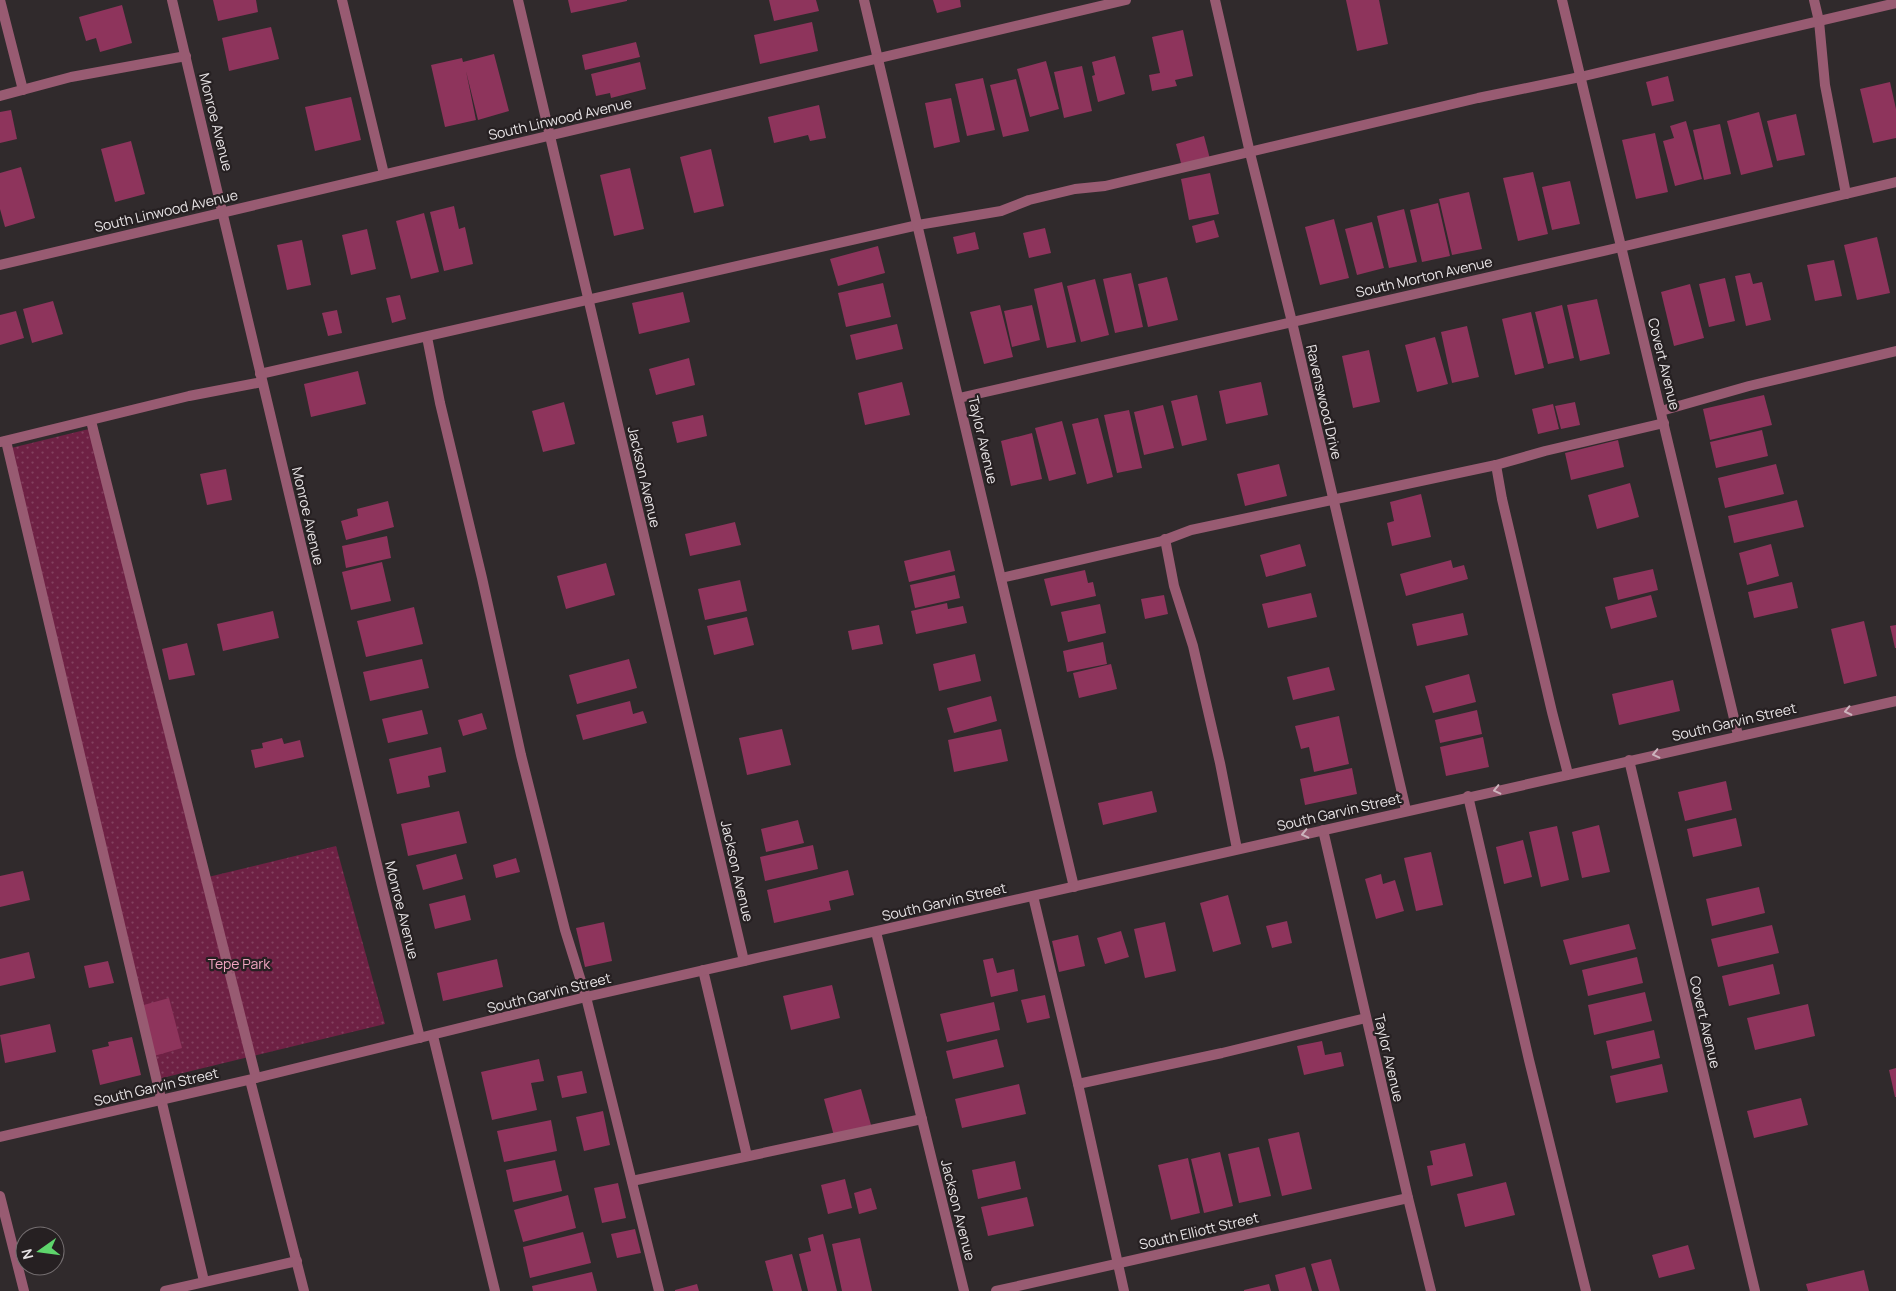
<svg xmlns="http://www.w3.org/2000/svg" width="1896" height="1291" font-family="Manrope,sans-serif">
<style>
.park{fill:url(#park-dots)}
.building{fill:#8e345c}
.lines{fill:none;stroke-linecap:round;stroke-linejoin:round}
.service{stroke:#985b72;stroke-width:10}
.minor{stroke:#985b72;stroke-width:10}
.tertiary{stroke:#985b72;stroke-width:10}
.oneway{stroke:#ccb4bd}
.labels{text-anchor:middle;stroke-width:4.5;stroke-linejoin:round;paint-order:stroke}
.street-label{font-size:14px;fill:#e8e4e6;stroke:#262022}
.park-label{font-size:14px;fill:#f1a5c1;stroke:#262022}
</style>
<defs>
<pattern id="park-dots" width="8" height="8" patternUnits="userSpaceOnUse" patternTransform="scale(1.25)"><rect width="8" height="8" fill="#6e2144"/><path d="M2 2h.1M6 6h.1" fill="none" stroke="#83415f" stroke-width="1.8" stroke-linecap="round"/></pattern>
</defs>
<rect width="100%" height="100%" fill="#302a2c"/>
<polygon class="park" points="97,427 204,878 336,846 385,1024 158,1079 7,449"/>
<g class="building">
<polygon points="213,0 256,0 258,12 218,21"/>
<polygon points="568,0 627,0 627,1 571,13"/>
<polygon points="769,0 816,0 819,11 774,21"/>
<polygon points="933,0 960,0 961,7 937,13"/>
<polygon points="1346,0 1379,0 1388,44 1357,51"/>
<polygon points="122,5 132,43 100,52 96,38 86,41 79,17"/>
<polygon points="812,22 818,51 760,64 754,35"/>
<polygon points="271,27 279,59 229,71 222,38"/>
<polygon points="1183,30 1193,76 1175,80 1177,86 1152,91 1149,75 1160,73 1152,37"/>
<polygon points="636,42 640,57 585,70 582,55"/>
<polygon points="494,54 509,111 478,120 466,71 476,120 445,127 431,65 462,58 463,62"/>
<polygon points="1115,56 1125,94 1098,102 1092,76 1095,75 1092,62"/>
<polygon points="1046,61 1059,109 1030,117 1017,69"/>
<polygon points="640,62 646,89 611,98 610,93 596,96 591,74"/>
<polygon points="1082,66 1092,111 1064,118 1054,72"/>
<polygon points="1668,76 1674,101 1652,106 1646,82"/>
<polygon points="983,78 995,130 967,136 955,84"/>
<polygon points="1016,79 1029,131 1003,137 990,85"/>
<polygon points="1890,82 1896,109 1896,138 1873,143 1860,89"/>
<polygon points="351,97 361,140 315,151 305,107"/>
<polygon points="951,98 960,142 934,148 925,103"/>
<polygon points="819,105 826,138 810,141 808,135 774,143 768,117"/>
<polygon points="11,110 17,139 0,143 0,112"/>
<polygon points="1759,112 1773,167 1741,175 1727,121"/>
<polygon points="1796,114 1805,155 1777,161 1767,121"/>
<polygon points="1686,121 1702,179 1675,186 1663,141 1674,138 1670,126"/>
<polygon points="1720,124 1731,174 1704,180 1693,130"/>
<polygon points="1655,133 1668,192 1636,199 1622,140"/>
<polygon points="1204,136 1210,159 1182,167 1176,144"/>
<polygon points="131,141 145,194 115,202 101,149"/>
<polygon points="711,149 724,206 694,213 680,157"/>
<polygon points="21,167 35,218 5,227 0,209 0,173"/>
<polygon points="630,168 644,229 614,236 600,175"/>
<polygon points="1533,172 1548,234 1518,241 1503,178"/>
<polygon points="1210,173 1219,214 1189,220 1181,179"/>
<polygon points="1570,181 1580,224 1552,230 1542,187"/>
<polygon points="1469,192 1482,249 1452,255 1439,199"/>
<polygon points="1438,203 1450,256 1422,262 1410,210"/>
<polygon points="454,206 459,229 465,227 473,264 444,271 430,212"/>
<polygon points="1404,209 1417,262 1389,268 1377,216"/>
<polygon points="424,213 439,272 411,279 396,221"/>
<polygon points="1334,219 1349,278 1320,285 1305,227"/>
<polygon points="1214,220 1219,237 1196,243 1192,226"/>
<polygon points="1372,222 1384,268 1357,275 1345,229"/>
<polygon points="1045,228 1051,253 1029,258 1023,233"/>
<polygon points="367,229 376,269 351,275 342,235"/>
<polygon points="975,232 979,249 957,254 953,237"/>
<polygon points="1877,237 1890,293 1857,300 1844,245"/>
<polygon points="302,240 311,285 287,290 277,245"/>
<polygon points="878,246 885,273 838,286 830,259"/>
<polygon points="1834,260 1842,296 1815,301 1807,265"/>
<polygon points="1131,273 1143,327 1115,333 1103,279"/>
<polygon points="1750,273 1753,284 1762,282 1771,320 1746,326 1735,276"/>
<polygon points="1167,277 1178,320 1148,327 1138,284"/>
<polygon points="1725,278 1735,321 1709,327 1699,284"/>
<polygon points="1095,279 1109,335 1081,342 1067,286"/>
<polygon points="1062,282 1076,342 1047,348 1034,289"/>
<polygon points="883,283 891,317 846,327 838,293"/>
<polygon points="1690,284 1704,338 1674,346 1661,292"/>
<polygon points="683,292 690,322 639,334 632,303"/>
<polygon points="400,295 406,319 392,323 386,298"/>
<polygon points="1597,299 1610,354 1580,361 1567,305"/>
<polygon points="53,301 63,334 32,343 23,309"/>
<polygon points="1000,305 1013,357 984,364 970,312"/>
<polygon points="1032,305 1040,340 1012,347 1004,311"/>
<polygon points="1562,305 1574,358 1548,364 1535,312"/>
<polygon points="337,310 342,333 328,336 322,313"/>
<polygon points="16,311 24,338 0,345 0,315"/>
<polygon points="1531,312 1544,368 1515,375 1502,319"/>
<polygon points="897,324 903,349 856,360 850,335"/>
<polygon points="1467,326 1479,377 1452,383 1441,332"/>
<polygon points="1435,337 1448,384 1417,392 1405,345"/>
<polygon points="1369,350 1380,402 1353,408 1342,356"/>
<polygon points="689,358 695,385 656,395 649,369"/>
<polygon points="358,371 366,404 311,417 304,384"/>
<polygon points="902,382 910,415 865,425 858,393"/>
<polygon points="1261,382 1268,415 1226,424 1219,391"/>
<polygon points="1197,395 1207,440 1182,446 1171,401"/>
<polygon points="1764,395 1772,425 1710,440 1703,409"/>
<polygon points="564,402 575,444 543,452 532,411"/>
<polygon points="1575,402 1580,425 1561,429 1555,406"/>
<polygon points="1553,404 1559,429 1538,434 1532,409"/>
<polygon points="1163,405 1174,448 1144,455 1134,412"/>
<polygon points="1129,410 1142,468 1117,473 1104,415"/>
<polygon points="703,415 707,436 677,443 672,422"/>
<polygon points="1098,418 1113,477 1087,484 1072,424"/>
<polygon points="1062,421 1076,474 1049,481 1035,428"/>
<polygon points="1762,430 1768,456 1716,468 1710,442"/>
<polygon points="1032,433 1042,479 1011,486 1001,441"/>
<polygon points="1618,440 1624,467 1571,480 1565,453"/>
<polygon points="1279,464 1287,496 1245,506 1237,474"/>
<polygon points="1776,464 1784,494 1725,508 1718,478"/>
<polygon points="226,469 232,500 207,505 200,474"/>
<polygon points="1630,483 1639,517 1597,529 1588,495"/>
<polygon points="1421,494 1431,537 1392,546 1387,523 1394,521 1390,502"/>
<polygon points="1797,500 1804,527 1734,543 1728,516"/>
<polygon points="388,501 394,527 346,540 341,521 358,516 357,509"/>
<polygon points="735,522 741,545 690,556 685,534"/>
<polygon points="387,536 391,558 346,568 342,546"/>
<polygon points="1300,544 1306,566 1266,577 1260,555"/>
<polygon points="1771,544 1779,576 1747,585 1739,553"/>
<polygon points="950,550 955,571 909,582 904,561"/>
<polygon points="1451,560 1453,568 1464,565 1468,579 1406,596 1400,574"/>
<polygon points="382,562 391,601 351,610 342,572"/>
<polygon points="606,563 615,595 566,609 557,576"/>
<polygon points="1653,569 1658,590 1618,600 1613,578"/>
<polygon points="1085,570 1088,583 1093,582 1096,596 1051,606 1044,579"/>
<polygon points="955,575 960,598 915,608 910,585"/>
<polygon points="740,580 747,611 705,620 698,589"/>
<polygon points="1792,582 1798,608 1754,618 1748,592"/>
<polygon points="1311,593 1317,617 1268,628 1262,604"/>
<polygon points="1164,595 1168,614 1145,619 1141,599"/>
<polygon points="1651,595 1657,617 1611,629 1605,607"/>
<polygon points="947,603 948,609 963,606 967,623 916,634 911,611"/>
<polygon points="1100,604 1106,633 1068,642 1061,612"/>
<polygon points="414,607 423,644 366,657 357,621"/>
<polygon points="273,611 279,638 223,651 217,624"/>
<polygon points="1463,613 1468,635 1417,646 1412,624"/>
<polygon points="747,617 754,645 714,655 707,626"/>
<polygon points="1864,621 1877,676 1844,684 1831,629"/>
<polygon points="879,625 883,644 852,650 848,631"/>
<polygon points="1896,625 1896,648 1895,648 1890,626"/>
<polygon points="1103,642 1107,664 1067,672 1063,651"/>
<polygon points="187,643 195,675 169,680 162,649"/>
<polygon points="975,654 981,681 939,691 933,664"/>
<polygon points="422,659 429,688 370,701 363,672"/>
<polygon points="629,659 637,688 577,704 569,675"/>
<polygon points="1111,664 1117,689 1079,698 1073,673"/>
<polygon points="1329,667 1335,690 1293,700 1287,677"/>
<polygon points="1469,674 1476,702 1433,713 1425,686"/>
<polygon points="1673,680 1680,711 1619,725 1612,694"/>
<polygon points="991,696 997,721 954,733 947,708"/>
<polygon points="630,701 633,714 643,711 647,723 583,740 576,715"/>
<polygon points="422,710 428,734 388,743 382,719"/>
<polygon points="1477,710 1482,734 1440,743 1435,720"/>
<polygon points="482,713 487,729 463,736 458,720"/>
<polygon points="1339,716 1349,764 1314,772 1309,747 1301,749 1295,726"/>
<polygon points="782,729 791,765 747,775 739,738"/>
<polygon points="1001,729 1008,761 954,772 948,740"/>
<polygon points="1483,737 1489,767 1446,776 1440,747"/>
<polygon points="282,738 284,744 300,740 304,757 255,768 251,750 263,748 262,743"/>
<polygon points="441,747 446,772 428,776 430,787 397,794 389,759"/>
<polygon points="1352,768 1357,794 1305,805 1300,779"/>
<polygon points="1726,781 1732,810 1685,821 1678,792"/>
<polygon points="1152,791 1157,812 1103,825 1098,803"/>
<polygon points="459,811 467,843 408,856 401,824"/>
<polygon points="1736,818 1742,846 1693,857 1687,829"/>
<polygon points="798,820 804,843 766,852 761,829"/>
<polygon points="1599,825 1610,872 1582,878 1572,832"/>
<polygon points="1557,826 1569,880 1541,887 1529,832"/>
<polygon points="1523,840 1532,877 1504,884 1496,847"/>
<polygon points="813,845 818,869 765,881 760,857"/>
<polygon points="1431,852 1443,905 1416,911 1404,858"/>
<polygon points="456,854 463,879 423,890 416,865"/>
<polygon points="516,858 520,872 496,878 493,865"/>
<polygon points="848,870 854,895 829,901 831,910 774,923 767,890"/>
<polygon points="23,871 30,900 0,907 0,876"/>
<polygon points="1381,874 1383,884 1395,880 1404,911 1376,919 1365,879"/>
<polygon points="1759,887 1765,913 1712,926 1706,899"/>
<polygon points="465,895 471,920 435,929 429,904"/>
<polygon points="1228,895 1241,944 1213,952 1200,903"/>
<polygon points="1287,921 1292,943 1272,948 1266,926"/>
<polygon points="604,922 612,961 585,967 576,928"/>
<polygon points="1165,922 1176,971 1145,978 1134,929"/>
<polygon points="1629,924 1636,949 1570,965 1563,940"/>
<polygon points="1772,925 1779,953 1718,967 1711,939"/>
<polygon points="1121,931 1129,957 1105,964 1097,938"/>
<polygon points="1078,935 1085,966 1059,972 1052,941"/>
<polygon points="29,952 35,978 0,986 0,959"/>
<polygon points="1637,957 1643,983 1588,996 1582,970"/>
<polygon points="993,958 997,973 1014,969 1018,991 991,997 983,960"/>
<polygon points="497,959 503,987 443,1001 437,973"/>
<polygon points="108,961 114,983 89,988 84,966"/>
<polygon points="1773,964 1780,994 1729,1006 1722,976"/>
<polygon points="832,985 840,1018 791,1030 783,996"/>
<polygon points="1645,992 1652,1021 1594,1035 1588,1005"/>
<polygon points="1045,995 1050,1018 1027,1023 1021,1000"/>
<polygon points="169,998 182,1048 154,1056 140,1006"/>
<polygon points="994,1002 1000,1030 947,1042 940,1014"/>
<polygon points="1808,1004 1815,1036 1755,1050 1747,1018"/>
<polygon points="50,1024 56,1052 5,1063 0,1035"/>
<polygon points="1654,1030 1660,1058 1612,1069 1606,1041"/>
<polygon points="132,1037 141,1075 100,1085 92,1050 109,1046 108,1042"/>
<polygon points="997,1039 1004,1067 953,1079 946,1051"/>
<polygon points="1322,1041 1325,1055 1341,1052 1344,1066 1304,1075 1297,1046"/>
<polygon points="539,1059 544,1081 531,1083 537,1110 492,1120 481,1072"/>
<polygon points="1662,1064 1668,1092 1616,1103 1610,1076"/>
<polygon points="1896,1068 1896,1097 1895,1097 1889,1070"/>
<polygon points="582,1071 587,1093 562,1098 557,1076"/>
<polygon points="1019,1084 1026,1114 962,1128 955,1099"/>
<polygon points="861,1089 871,1125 834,1136 824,1099"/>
<polygon points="1801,1098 1808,1125 1754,1138 1747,1111"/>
<polygon points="603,1111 610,1145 584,1151 576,1117"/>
<polygon points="551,1120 557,1151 504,1162 497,1131"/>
<polygon points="1299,1132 1312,1189 1282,1196 1268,1139"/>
<polygon points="1465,1143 1473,1176 1431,1186 1427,1166 1433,1165 1430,1151"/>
<polygon points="1259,1147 1271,1196 1239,1203 1228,1154"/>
<polygon points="1220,1152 1233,1206 1204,1213 1191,1159"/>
<polygon points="1188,1158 1200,1213 1171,1220 1158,1165"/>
<polygon points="555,1160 562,1191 513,1202 506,1170"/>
<polygon points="1015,1161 1021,1189 978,1199 972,1170"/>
<polygon points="845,1179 852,1208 828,1214 821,1185"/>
<polygon points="1506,1182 1515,1215 1465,1227 1457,1194"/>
<polygon points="618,1183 626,1218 602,1223 594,1188"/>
<polygon points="871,1188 877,1209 859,1214 854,1193"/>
<polygon points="568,1195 576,1228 523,1242 514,1210"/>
<polygon points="1027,1197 1034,1226 988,1236 981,1207"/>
<polygon points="635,1229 641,1253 617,1258 611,1234"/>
<polygon points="583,1232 591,1263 530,1278 523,1247"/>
<polygon points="823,1234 837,1291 808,1291 799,1254 811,1251 808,1238"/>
<polygon points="860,1238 872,1291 842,1291 832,1244"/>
<polygon points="1688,1245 1695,1269 1659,1278 1652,1255"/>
<polygon points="792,1254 802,1291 773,1291 765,1261"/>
<polygon points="1331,1259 1340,1291 1319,1291 1311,1264"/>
<polygon points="1305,1267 1312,1291 1279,1291 1275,1275"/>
<polygon points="1864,1270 1869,1291 1808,1291 1806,1284"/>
<polygon points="592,1272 597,1291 533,1291 532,1286"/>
<polygon points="697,1284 699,1291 675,1291 675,1290"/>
<polygon points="1269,1284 1271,1291 1244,1291 1244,1290"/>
</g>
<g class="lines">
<g class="service">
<polyline points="0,0 23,90"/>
<polyline points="342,0 384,174"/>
<polyline points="1814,0 1819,21 1825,85 1846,194"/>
<polyline points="0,96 71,77 186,56"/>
<polyline points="427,337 440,403 482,578 521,755 565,930 586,997 659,1291"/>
<polyline points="260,374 918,225 1001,211 1029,200 1075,189 1105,186 1478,98 1580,77 1896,3"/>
<polyline points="1661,411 1749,386 1896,351"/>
<polyline points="91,421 256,1078"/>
<polyline points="6,441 204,1281"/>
<polyline points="1,442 189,396 262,382"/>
<polyline points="1496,465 1502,499 1552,712 1568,774"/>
<polyline points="1165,539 1174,586 1193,646 1220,763 1237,849"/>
<polyline points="1001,578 1162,541 1191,530 1496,465 1545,451 1664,423"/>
<polyline points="1468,796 1529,1060 1586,1291"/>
<polyline points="1033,896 1078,1084 1124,1291"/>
<polyline points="703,970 747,1156"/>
<polyline points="250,1080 304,1291"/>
<polyline points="1078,1084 1222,1053 1366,1018"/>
<polyline points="632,1181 922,1119"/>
<polyline points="165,1291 297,1261"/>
</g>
<g class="minor">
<polyline points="172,0 382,886 420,1038"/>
<polyline points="518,0 744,961"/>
<polyline points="864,0 1074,887"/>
<polyline points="1215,0 1250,153 1292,322 1406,810"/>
<polyline points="1562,0 1738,735"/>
<polyline points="0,265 1126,0"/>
<polyline points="959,398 1621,247 1896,182"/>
<polyline points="1629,760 1755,1291"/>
<polyline points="1323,830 1408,1198 1431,1291"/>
<polyline points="876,932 964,1291"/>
<polyline points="433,1036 495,1291"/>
<polyline points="0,1196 24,1291"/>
<polyline points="996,1291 1408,1198"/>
</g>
<polyline class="tertiary" points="0,1137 256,1078 586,997 744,961 1896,701"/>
</g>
<defs><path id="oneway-chevron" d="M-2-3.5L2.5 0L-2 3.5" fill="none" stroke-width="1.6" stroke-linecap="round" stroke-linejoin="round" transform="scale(1.25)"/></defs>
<g class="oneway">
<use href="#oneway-chevron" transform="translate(1848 711) rotate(168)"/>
<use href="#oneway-chevron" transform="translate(1656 754) rotate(167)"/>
<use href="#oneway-chevron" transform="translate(1497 790) rotate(167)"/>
<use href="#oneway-chevron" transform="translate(1305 834) rotate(167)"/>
</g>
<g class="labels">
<g class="street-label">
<text transform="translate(560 119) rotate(-13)" y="5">South Linwood Avenue</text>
<text transform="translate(216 122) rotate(76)" y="5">Monroe Avenue</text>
<text transform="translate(166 211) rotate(-13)" y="5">South Linwood Avenue</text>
<text transform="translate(1424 277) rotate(-13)" y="5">South Morton Avenue</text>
<text transform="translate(1664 364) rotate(76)" y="5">Covert Avenue</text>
<text transform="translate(1324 402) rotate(77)" y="5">Ravenswood Drive</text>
<text transform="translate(983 440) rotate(77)" y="5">Taylor Avenue</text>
<text transform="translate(644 477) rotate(77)" y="5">Jackson Avenue</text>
<text transform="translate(308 516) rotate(77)" y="5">Monroe Avenue</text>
<text transform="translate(1734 722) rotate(-13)" y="5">South Garvin Street</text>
<text transform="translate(1339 812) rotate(-13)" y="5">South Garvin Street</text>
<text transform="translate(737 871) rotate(77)" y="5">Jackson Avenue</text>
<text transform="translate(944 902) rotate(-13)" y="5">South Garvin Street</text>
<text transform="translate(402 910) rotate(76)" y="5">Monroe Avenue</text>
<text transform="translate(549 993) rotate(-14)" y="5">South Garvin Street</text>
<text transform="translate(1705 1022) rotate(77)" y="5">Covert Avenue</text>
<text transform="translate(1389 1058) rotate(77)" y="5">Taylor Avenue</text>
<text transform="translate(156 1087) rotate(-13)" y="5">South Garvin Street</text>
<text transform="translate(958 1210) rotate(76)" y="5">Jackson Avenue</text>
<text transform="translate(1199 1231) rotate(-13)" y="5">South Elliott Street</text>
</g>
<g class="park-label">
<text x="239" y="969">Tepe Park</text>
</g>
</g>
<g transform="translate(40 1251) rotate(256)"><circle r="24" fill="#262022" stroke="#746e70"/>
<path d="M0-4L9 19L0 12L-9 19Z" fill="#5ed56c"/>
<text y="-8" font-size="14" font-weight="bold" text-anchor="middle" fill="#e8e4e6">N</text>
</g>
</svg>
